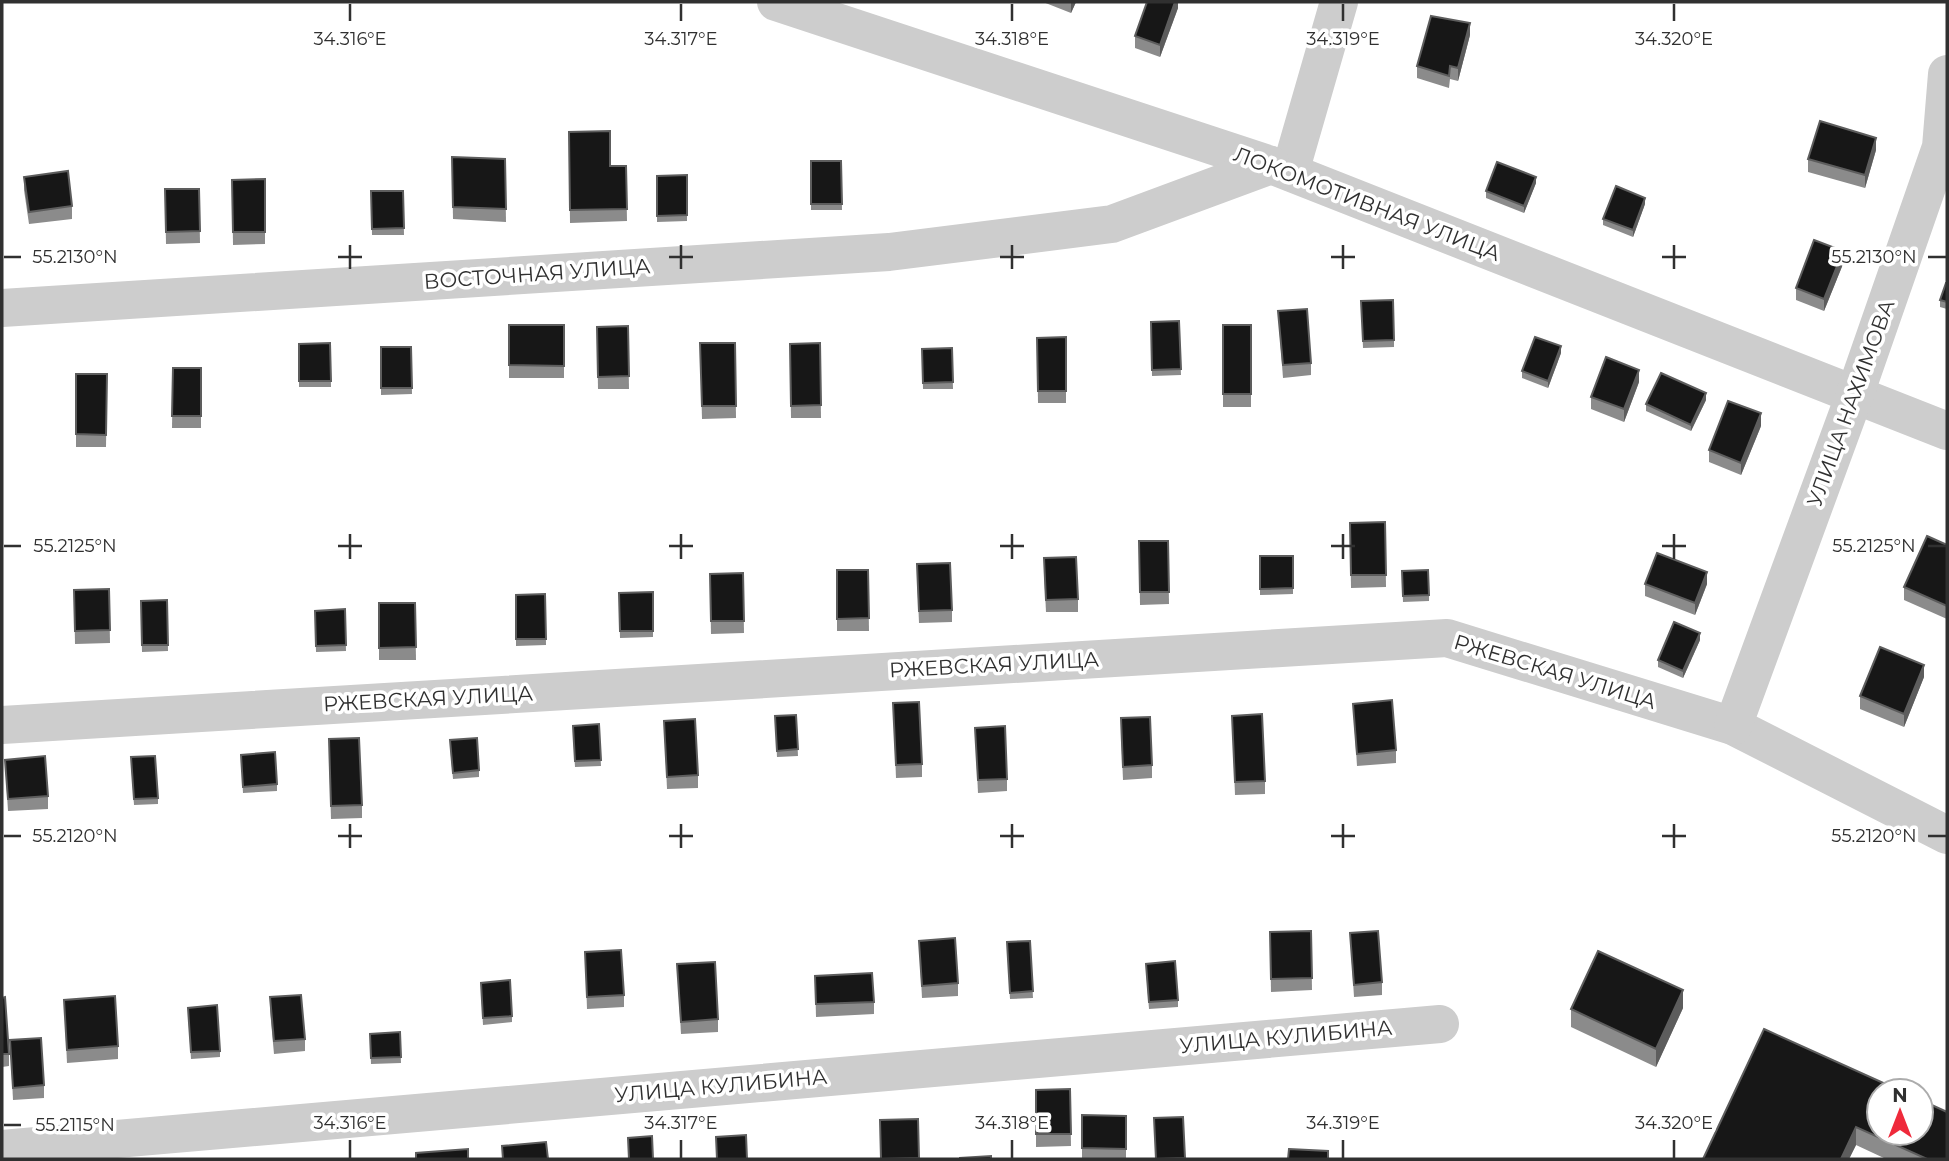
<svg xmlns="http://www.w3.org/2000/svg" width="1949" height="1161" font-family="Montserrat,sans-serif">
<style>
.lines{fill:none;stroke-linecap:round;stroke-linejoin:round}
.minor{stroke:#cdcdcd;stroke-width:38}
.wall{fill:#8b8b8b}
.shaded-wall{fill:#5d5d5d}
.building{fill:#171717;stroke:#5d5d5d;stroke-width:2}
.ticks{fill:none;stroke:#303030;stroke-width:2.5}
.labels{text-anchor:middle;stroke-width:7;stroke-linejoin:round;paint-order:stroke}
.street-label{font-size:21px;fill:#303030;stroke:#fff}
.ticks-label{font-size:18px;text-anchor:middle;fill:#303030;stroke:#fff;stroke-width:7;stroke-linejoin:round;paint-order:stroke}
</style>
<rect width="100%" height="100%" fill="#fff"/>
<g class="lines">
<g class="minor">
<polyline points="776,2 1271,165 1947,431"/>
<polyline points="1290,172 1339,2"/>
<polyline points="2,308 889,252 1112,224 1271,165"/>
<polyline points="2,725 1447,638 1733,726 1947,835"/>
<polyline points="1733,726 1855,394 1941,147 1947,74"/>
<polyline points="2,1149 1440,1024"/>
</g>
</g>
<g class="wall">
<polygon points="1043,2 1076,2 1071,13"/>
<polygon points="1178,2 1178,8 1160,57 1135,48 1135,36"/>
<polygon points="1470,35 1458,81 1450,79 1449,88 1417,78 1417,66"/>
<polygon points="569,132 610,166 626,166 627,221 570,223"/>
<polygon points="1876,150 1865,188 1808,172 1808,159"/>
<polygon points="452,157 505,159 506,222 453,219"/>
<polygon points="811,161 841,161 842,210 811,210"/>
<polygon points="687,175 687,221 657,222 657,176"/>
<polygon points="24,177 72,206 72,219 29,224 24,190"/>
<polygon points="265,179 265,244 233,245 232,180"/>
<polygon points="1536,183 1524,213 1486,198 1486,191"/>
<polygon points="165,189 199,189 200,243 166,244"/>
<polygon points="371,191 403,191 404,235 372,235"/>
<polygon points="1645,204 1633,237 1603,225 1603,219"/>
<polygon points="1843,264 1824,311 1796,300 1796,288"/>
<polygon points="1947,283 1947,309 1940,307 1940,300"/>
<polygon points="1361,301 1394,340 1394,347 1363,348"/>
<polygon points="1278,311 1311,363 1311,375 1283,378"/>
<polygon points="1179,321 1181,375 1152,376 1151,322"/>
<rect x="509" y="325" width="55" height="53"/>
<rect x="1223" y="325" width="28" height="82"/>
<polygon points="628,326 629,389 598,389 597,327"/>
<polygon points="1066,337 1066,403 1038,403 1037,338"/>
<polygon points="330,343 331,387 299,387 299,344"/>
<polygon points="700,343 735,343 736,418 702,419"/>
<polygon points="820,343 821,418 791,418 790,344"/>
<polygon points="381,347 411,347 412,394 381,395"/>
<polygon points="952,348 953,389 923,389 922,349"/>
<polygon points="1561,353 1548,388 1522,378 1522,371"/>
<polygon points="173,368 201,368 201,428 172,428"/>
<polygon points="76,374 107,374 106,447 76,447"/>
<polygon points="1639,382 1624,422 1591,409 1591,397"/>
<polygon points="1706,400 1691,431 1646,411 1646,404"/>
<polygon points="1761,426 1741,475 1709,462 1709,450"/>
<polygon points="1385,522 1386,587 1351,588 1350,523"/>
<polygon points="1139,541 1168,541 1169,604 1140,605"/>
<polygon points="1947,545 1947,619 1904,600 1904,587"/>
<polygon points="1260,556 1293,556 1293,594 1260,595"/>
<polygon points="837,570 868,570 869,631 837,631"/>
<polygon points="1044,571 1078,599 1078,612 1046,612"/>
<polygon points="1402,571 1429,595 1429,601 1403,602"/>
<polygon points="743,573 744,633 711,634 710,574"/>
<polygon points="917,576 952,610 952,622 919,623"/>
<polygon points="1645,584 1707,584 1695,615 1645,596"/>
<polygon points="109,589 110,643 75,644 74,590"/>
<polygon points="653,592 653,637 620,638 619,593"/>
<polygon points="545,594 546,645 516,646 516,595"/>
<polygon points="167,600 168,651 142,652 141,601"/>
<polygon points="379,603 415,603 416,660 379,660"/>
<polygon points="345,609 346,651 316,652 315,611"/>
<polygon points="1700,640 1683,678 1658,667 1658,660"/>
<polygon points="1924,677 1904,727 1860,709 1860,696"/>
<polygon points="893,703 922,764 922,777 896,778"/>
<polygon points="1353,704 1396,750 1396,763 1357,766"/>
<polygon points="796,715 798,756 777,757 775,716"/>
<polygon points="1232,716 1265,781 1265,794 1235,795"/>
<polygon points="664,721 698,775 698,788 667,789"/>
<polygon points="599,724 601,766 575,767 573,732"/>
<polygon points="975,728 1007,779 1007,791 978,793"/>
<polygon points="1121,731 1152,765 1152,778 1123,780"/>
<polygon points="450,746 479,770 479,777 453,779"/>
<polygon points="329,751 362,805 362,818 331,819"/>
<polygon points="241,755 277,784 277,791 243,793"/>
<polygon points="5,760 48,796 48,809 8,811"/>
<polygon points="131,763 158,798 158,804 134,805"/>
<polygon points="1311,931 1312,990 1271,992 1270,932"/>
<polygon points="1350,933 1382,982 1382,995 1354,997"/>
<polygon points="919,941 958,983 958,996 922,998"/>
<polygon points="1030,941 1033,998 1010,999 1007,942"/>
<polygon points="585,952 624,995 624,1007 587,1009"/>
<polygon points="677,964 718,1019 718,1032 681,1034"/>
<polygon points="1146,970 1178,1000 1178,1007 1149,1009"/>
<polygon points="815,976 874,1002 874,1014 816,1017"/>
<polygon points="481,989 512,1016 512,1022 483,1025"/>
<polygon points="270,997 305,1039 305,1051 274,1054 270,1010"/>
<polygon points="2,998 9,1054 9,1066 2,1067"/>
<polygon points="64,1000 118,1046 118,1059 67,1063"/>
<polygon points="1683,1008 1656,1067 1571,1027 1571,1009"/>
<polygon points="188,1014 220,1051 220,1057 191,1059"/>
<polygon points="1764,1029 1947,1159 1886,1159 1856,1145 1849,1159 1703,1159"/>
<polygon points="400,1032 401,1063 371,1064 370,1034"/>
<polygon points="10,1040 44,1085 44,1098 13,1100"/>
<polygon points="1070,1089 1071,1146 1036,1147 1036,1090"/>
<polygon points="1082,1115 1126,1116 1126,1159 1082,1159"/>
</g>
<g class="shaded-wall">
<polygon points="1071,2 1076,2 1071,13"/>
<polygon points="1175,2 1178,2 1178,8 1160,57 1160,45"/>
<polygon points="1470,23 1470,35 1458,81 1458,68"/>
<polygon points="1876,138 1876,150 1865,188 1865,175"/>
<polygon points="1536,177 1536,183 1524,213 1524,206"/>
<polygon points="1645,198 1645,204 1633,237 1633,230"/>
<polygon points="1843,251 1843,264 1824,311 1824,299"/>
<polygon points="1561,346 1561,353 1548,388 1548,381"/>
<polygon points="1639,370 1639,382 1624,422 1624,409"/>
<polygon points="1706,393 1706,400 1691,431 1691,425"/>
<polygon points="1761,413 1761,426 1741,475 1741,463"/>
<polygon points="1707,572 1707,584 1695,615 1695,603"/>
<polygon points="1700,633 1700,640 1683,678 1683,671"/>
<polygon points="1924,665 1924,677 1904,727 1904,714"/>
<polygon points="1683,990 1683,1008 1656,1067 1656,1049"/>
<polygon points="1856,1127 1856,1145 1849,1159 1841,1159"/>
</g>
<g class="building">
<polygon points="1147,2 1175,2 1160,45 1135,36"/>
<polygon points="1431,16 1470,23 1458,68 1450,66 1449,76 1417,66"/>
<polygon points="1820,121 1876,138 1865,175 1808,159"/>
<polygon points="610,131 610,166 626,166 627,209 570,210 569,132"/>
<polygon points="452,157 505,159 506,209 453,207"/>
<polygon points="811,161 841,161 842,204 811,204"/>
<polygon points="1497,162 1536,177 1524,206 1486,191"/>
<polygon points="68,171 72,206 29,212 24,177"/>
<polygon points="687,175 687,215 657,216 657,176"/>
<polygon points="265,179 265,232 233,232 232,180"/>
<polygon points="1616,186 1645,198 1633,230 1603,219"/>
<polygon points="165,189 199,189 200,231 166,232"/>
<polygon points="371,191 403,191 404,228 372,229"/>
<polygon points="1814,240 1843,251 1824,299 1796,288"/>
<polygon points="1946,283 1947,283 1947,302 1940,300"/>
<polygon points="1393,300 1394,340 1363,341 1361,301"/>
<polygon points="1307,309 1311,363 1283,365 1278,311"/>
<polygon points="1179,321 1181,369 1152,370 1151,322"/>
<polygon points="509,325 564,325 564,366 509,365"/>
<rect x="1223" y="325" width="28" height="69"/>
<polygon points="628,326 629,376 598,377 597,327"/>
<polygon points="1066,337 1066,391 1038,391 1037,338"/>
<polygon points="1535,337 1561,346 1548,381 1522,371"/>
<polygon points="330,343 331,381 299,381 299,344"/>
<polygon points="700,343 735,343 736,406 702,406"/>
<polygon points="820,343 821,405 791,406 790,344"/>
<polygon points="381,347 411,347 412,388 381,388"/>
<polygon points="952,348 953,382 923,383 922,349"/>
<polygon points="1606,357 1639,370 1624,409 1591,397"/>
<polygon points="173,368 201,368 201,416 172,416"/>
<polygon points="1661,373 1706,393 1691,425 1646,404"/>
<polygon points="76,374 107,374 106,435 76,434"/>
<polygon points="1728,401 1761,413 1741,463 1709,450"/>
<polygon points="1385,522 1386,575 1351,575 1350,523"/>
<polygon points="1927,536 1947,545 1947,606 1904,587"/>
<polygon points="1139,541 1168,541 1169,592 1140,592"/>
<polygon points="1657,553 1707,572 1695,603 1645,584"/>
<polygon points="1260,556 1293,556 1293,588 1260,589"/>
<polygon points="1076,557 1078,599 1046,600 1044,558"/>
<polygon points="950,563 952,610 919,611 917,564"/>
<polygon points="837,570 868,570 869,618 837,619"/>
<polygon points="1428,570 1429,595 1403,596 1402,571"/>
<polygon points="743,573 744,621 711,621 710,574"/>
<polygon points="109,589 110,630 75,631 74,590"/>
<polygon points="653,592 653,631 620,631 619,593"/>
<polygon points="545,594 546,639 516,639 516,595"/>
<polygon points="167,600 168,645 142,645 141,601"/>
<polygon points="379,603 415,603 416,647 379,648"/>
<polygon points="345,609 346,645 316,646 315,611"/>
<polygon points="1674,622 1700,633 1683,671 1658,660"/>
<polygon points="1880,647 1924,665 1904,714 1860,696"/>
<polygon points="1392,700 1396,750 1357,754 1353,704"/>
<polygon points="919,702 922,764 896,765 893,703"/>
<polygon points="1262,714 1265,781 1235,782 1232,716"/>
<polygon points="796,715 798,749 777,751 775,716"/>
<polygon points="1150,717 1152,765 1123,767 1121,718"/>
<polygon points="695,719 698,775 667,777 664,721"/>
<polygon points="599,724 601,760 575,761 573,726"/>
<polygon points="1005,726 1007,779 978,780 975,728"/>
<polygon points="359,738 362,805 331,806 329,739"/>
<polygon points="477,738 479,770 453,773 450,740"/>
<polygon points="275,752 277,784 243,787 241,755"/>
<polygon points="45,756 48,796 8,799 5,760"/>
<polygon points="155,756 158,798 134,799 131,757"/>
<polygon points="1311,931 1312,978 1271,979 1270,932"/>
<polygon points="1378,931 1382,982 1354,985 1350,933"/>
<polygon points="955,938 958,983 922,986 919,941"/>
<polygon points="1030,941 1033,991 1010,993 1007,942"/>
<polygon points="621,950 624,995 587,997 585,952"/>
<polygon points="1598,951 1683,990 1656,1049 1571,1009"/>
<polygon points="1175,961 1178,1000 1149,1002 1146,964"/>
<polygon points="715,962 718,1019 681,1022 677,964"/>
<polygon points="872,973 874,1002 816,1004 815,976"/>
<polygon points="510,980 512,1016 483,1018 481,983"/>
<polygon points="301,995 305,1039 274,1041 270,997"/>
<polygon points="115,996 118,1046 67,1050 64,1000"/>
<polygon points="5,997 9,1054 2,1054 2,998"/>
<polygon points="217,1005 220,1051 191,1052 188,1008"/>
<polygon points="1764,1029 1901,1091 1879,1091 1879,1133 1921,1133 1921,1100 1947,1112 1947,1159 1927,1159 1856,1127 1841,1159 1703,1159"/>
<polygon points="400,1032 401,1057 371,1058 370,1034"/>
<polygon points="41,1038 44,1085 13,1088 10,1040"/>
<polygon points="1070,1089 1071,1134 1036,1134 1036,1090"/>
<polygon points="1082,1115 1126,1116 1126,1149 1082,1148"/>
<polygon points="1183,1117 1185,1158 1156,1159 1154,1118"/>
<polygon points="918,1119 919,1158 881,1159 880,1120"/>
<polygon points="746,1135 747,1159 717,1159 716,1137"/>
<polygon points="652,1136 653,1159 629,1159 628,1138"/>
<polygon points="546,1142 548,1159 503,1159 502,1146"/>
<polygon points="468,1149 468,1159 416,1159 416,1153"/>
<polygon points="1289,1149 1328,1151 1328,1159 1288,1159"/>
<polygon points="991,1156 991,1159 960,1159 960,1158"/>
</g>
<path class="ticks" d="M350,4V21M681,4V21M1012,4V21M1343,4V21M1674,4V21M350,245V269M681,245V269M1012,245V269M1343,245V269M1674,245V269M4,257H21M338,257H362M669,257H693M1000,257H1024M1331,257H1355M1662,257H1686M1928,257H1946M350,534V559M681,534V559M1012,534V559M1343,534V559M1674,534V559M4,546H21M338,546H362M669,546H693M1000,546H1024M1331,546H1355M1662,546H1686M1928,546H1946M350,824V848M681,824V848M1012,824V848M1343,824V848M1674,824V848M4,836H21M338,836H362M669,836H693M1000,836H1024M1331,836H1355M1662,836H1686M1928,836H1946M4,1125H21M350,1140V1158M681,1140V1158M1012,1140V1158M1343,1140V1158M1674,1140V1158"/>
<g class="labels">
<g class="street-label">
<text transform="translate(1367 204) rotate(21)" y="7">ЛОКОМОТИВНАЯ УЛИЦА</text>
<text transform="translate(537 274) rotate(-4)" y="7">ВОСТОЧНАЯ УЛИЦА</text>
<text transform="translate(1851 403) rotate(-70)" y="7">УЛИЦА НАХИМОВА</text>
<text transform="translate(994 665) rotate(-3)" y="7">РЖЕВСКАЯ УЛИЦА</text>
<text transform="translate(1555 672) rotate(17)" y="7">РЖЕВСКАЯ УЛИЦА</text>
<text transform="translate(428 699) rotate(-3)" y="7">РЖЕВСКАЯ УЛИЦА</text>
<text transform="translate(1286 1037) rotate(-5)" y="7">УЛИЦА КУЛИБИНА</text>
<text transform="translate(721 1086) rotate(-5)" y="7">УЛИЦА КУЛИБИНА</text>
</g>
</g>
<g class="ticks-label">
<text x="350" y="45">34.316°E</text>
<text x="681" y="45">34.317°E</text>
<text x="1012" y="45">34.318°E</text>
<text x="1343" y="45">34.319°E</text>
<text x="1674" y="45">34.320°E</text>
<text x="75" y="263">55.2130°N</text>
<text x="1874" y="263">55.2130°N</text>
<text x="75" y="552">55.2125°N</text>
<text x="1874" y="552">55.2125°N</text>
<text x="75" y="842">55.2120°N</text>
<text x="1874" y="842">55.2120°N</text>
<text x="350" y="1129">34.316°E</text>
<text x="681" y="1129">34.317°E</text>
<text x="1012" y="1129">34.318°E</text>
<text x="1343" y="1129">34.319°E</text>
<text x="1674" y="1129">34.320°E</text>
<text x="75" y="1131">55.2115°N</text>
</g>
<rect width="1949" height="1161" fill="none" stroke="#303030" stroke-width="7"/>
<g transform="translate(1900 1112)"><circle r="33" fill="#ffffff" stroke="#acacac" stroke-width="2"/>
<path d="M0-5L12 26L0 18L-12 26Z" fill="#ef2a3b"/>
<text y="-10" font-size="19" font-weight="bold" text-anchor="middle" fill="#303030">N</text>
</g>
</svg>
